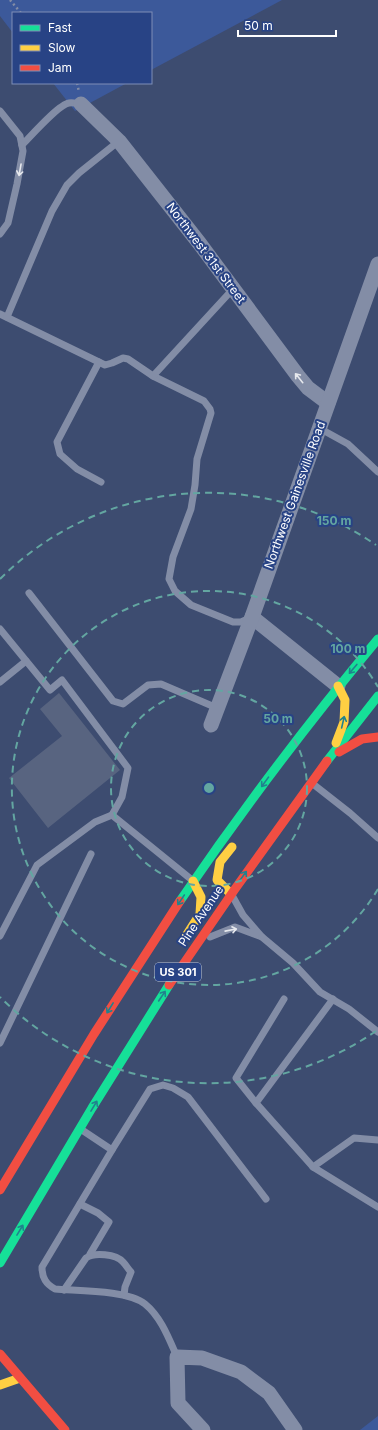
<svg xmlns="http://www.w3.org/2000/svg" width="378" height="1430" font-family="Inter,sans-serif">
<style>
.green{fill:#3c599a}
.building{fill:#586480}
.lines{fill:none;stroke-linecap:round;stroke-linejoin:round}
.path{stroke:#838da6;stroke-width:2.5;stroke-dasharray:2 3;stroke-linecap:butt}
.lane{stroke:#838da6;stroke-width:7}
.street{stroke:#838da6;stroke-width:15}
.fast{stroke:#16e098;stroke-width:9}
.slow{stroke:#ffcf43;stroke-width:9}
.jam{stroke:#f24e42;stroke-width:9}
.oneway{stroke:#e6e8ed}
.oneway2{stroke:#21828d}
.ring{fill:none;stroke:#63a6a1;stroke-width:2;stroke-dasharray:7 5}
.labels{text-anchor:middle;stroke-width:4;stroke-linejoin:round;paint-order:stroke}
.shield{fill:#284385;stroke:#bec7da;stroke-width:1}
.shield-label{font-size:11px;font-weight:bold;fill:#fff}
.street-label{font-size:12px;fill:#fff;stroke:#284385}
.centre{fill:#63a6a1;stroke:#284385;stroke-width:2}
.ring-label{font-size:12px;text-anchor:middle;font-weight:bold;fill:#63a6a1;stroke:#284385;stroke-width:4;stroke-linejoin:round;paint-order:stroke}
</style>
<rect width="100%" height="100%" fill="#3d4c70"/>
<g class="green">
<polygon points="0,0 282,0 151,70 151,13 13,13 13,33 0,16"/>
<polygon points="53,83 127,83 75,111"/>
<polygon points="378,1416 378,1430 360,1430"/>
</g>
<polygon class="building" points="59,693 120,770 48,828 9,778 62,736 40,709"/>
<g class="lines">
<g class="path">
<polyline points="10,0 21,13"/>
<polyline points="77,83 79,92"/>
</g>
<g class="lane">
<polyline points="0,111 20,136 23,151 17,184 8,223 0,234"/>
<path d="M22,145C30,137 59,104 69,103C73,102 78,104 81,104"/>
<polyline points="0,314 105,365 112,363 123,358 128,359 153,376 204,401 210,409 211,413 197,459 195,485 191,509 173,557 169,579 175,591 191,605 233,622 241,622 250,618"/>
<polyline points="7,317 52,211 67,185 79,173 119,141"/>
<polyline points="99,362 57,442 60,454 77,469 101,482"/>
<polyline points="153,376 233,289"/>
<polyline points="319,428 348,444 378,472"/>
<polyline points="29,593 113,701 123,704 148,685 161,684 217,708"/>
<polyline points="0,629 50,690 62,680 128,768 122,797 112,815 95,822 37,865 0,936"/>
<polyline points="0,682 26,661"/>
<polyline points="313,784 350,813 378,838"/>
<polyline points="112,815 192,880"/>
<polyline points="210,937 235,927 262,937 243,915 233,897"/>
<polyline points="262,937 293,963 320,992 349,1009 378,1032"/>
<polyline points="333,999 256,1103 313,1167 354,1138 378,1140"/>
<polyline points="0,1043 91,854"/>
<polyline points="256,1103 236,1078 284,999"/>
<path d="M82,1130L112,1150L42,1267C42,1278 46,1284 55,1289C78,1291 127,1290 145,1304C161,1317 169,1339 177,1357"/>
<polyline points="112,1150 150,1089 163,1085 173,1088 188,1097 266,1199"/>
<polyline points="313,1167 378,1207"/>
<polyline points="80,1204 98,1213 109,1222 90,1254"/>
<path d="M64,1290L86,1258C94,1252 116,1254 123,1262C126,1265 128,1269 131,1272L125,1287L124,1295"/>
</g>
<g class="street">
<polyline points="81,104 119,141 200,244 298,376 308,388 328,403"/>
<polyline points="252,617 338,686"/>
<polyline points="211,725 252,617 378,264"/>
<polyline points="203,1430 178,1403 177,1357 202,1358 241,1372 269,1393 295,1430"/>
</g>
<g class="fast">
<polyline points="327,761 378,696"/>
<path d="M180,901C242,810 308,723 378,639"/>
<polyline points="0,1263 92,1108 169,985"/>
</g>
<g class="slow">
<polyline points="336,743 344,722 345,700 338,686"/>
<polyline points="231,894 217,880 220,862 232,847"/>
<polyline points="186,936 200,914 201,897 193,881"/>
<polyline points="0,1385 20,1378"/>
</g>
<g class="jam">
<polyline points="339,752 362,739 378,737"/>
<polyline points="169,985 235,889 327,761"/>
<polyline points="0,1190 94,1034 180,901"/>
<polyline points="0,1354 65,1430"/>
</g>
</g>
<defs><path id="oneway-shaft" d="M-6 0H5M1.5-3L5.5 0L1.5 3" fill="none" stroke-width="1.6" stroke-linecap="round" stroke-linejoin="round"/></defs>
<g class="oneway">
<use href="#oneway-shaft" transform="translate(20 170) rotate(100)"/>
<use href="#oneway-shaft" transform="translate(299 378) rotate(-129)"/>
<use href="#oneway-shaft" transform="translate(231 930) rotate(-11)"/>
</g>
<g class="oneway2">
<use href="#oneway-shaft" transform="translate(353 669) rotate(130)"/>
<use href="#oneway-shaft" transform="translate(343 722) rotate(-77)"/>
<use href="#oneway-shaft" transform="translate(265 782) rotate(126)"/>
<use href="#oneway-shaft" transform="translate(243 876) rotate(-54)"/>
<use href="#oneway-shaft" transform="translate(181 900) rotate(124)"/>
<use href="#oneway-shaft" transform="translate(162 996) rotate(-56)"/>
<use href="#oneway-shaft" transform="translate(110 1008) rotate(122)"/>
<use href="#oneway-shaft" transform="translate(94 1106) rotate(-59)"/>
<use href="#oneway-shaft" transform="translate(20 1230) rotate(-59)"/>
</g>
<g class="ring">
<circle cx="209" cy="788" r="98"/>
<path d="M378 889A197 197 0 1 1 378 687"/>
<path d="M376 1031A295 295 0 0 1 0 997M0 579A295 295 0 0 1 376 545"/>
</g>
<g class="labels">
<rect class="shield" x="155" y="963" width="46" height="18" rx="3"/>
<g class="shield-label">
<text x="178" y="976">US 301</text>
</g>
<g class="street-label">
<text transform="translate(206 253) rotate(53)" y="4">Northwest 31st Street</text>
<text transform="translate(295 495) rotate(-70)" y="4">Northwest Gainesville Road</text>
<text transform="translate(201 916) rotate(-56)" y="4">Pine Avenue</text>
</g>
</g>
<circle cx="209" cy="788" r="6" class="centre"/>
<g class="ring-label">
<text x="334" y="525">150 m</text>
<text x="348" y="653">100 m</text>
<text x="278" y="723">50 m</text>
</g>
<rect x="12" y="12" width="140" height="72" fill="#284385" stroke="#7e8eb6"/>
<rect x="20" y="25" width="20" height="6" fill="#16e098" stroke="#7e8eb6"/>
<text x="48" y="32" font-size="12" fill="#ffffff">Fast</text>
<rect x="20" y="45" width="20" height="6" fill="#ffcf43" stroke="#7e8eb6"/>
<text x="48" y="52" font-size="12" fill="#ffffff">Slow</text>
<rect x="20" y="65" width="20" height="6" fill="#f24e42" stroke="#7e8eb6"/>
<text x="48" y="72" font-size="12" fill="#ffffff">Jam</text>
<path d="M238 30v6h98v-6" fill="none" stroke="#ffffff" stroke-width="2"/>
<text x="244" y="30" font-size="12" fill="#ffffff" stroke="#284385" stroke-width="3" paint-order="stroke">50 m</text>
</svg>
